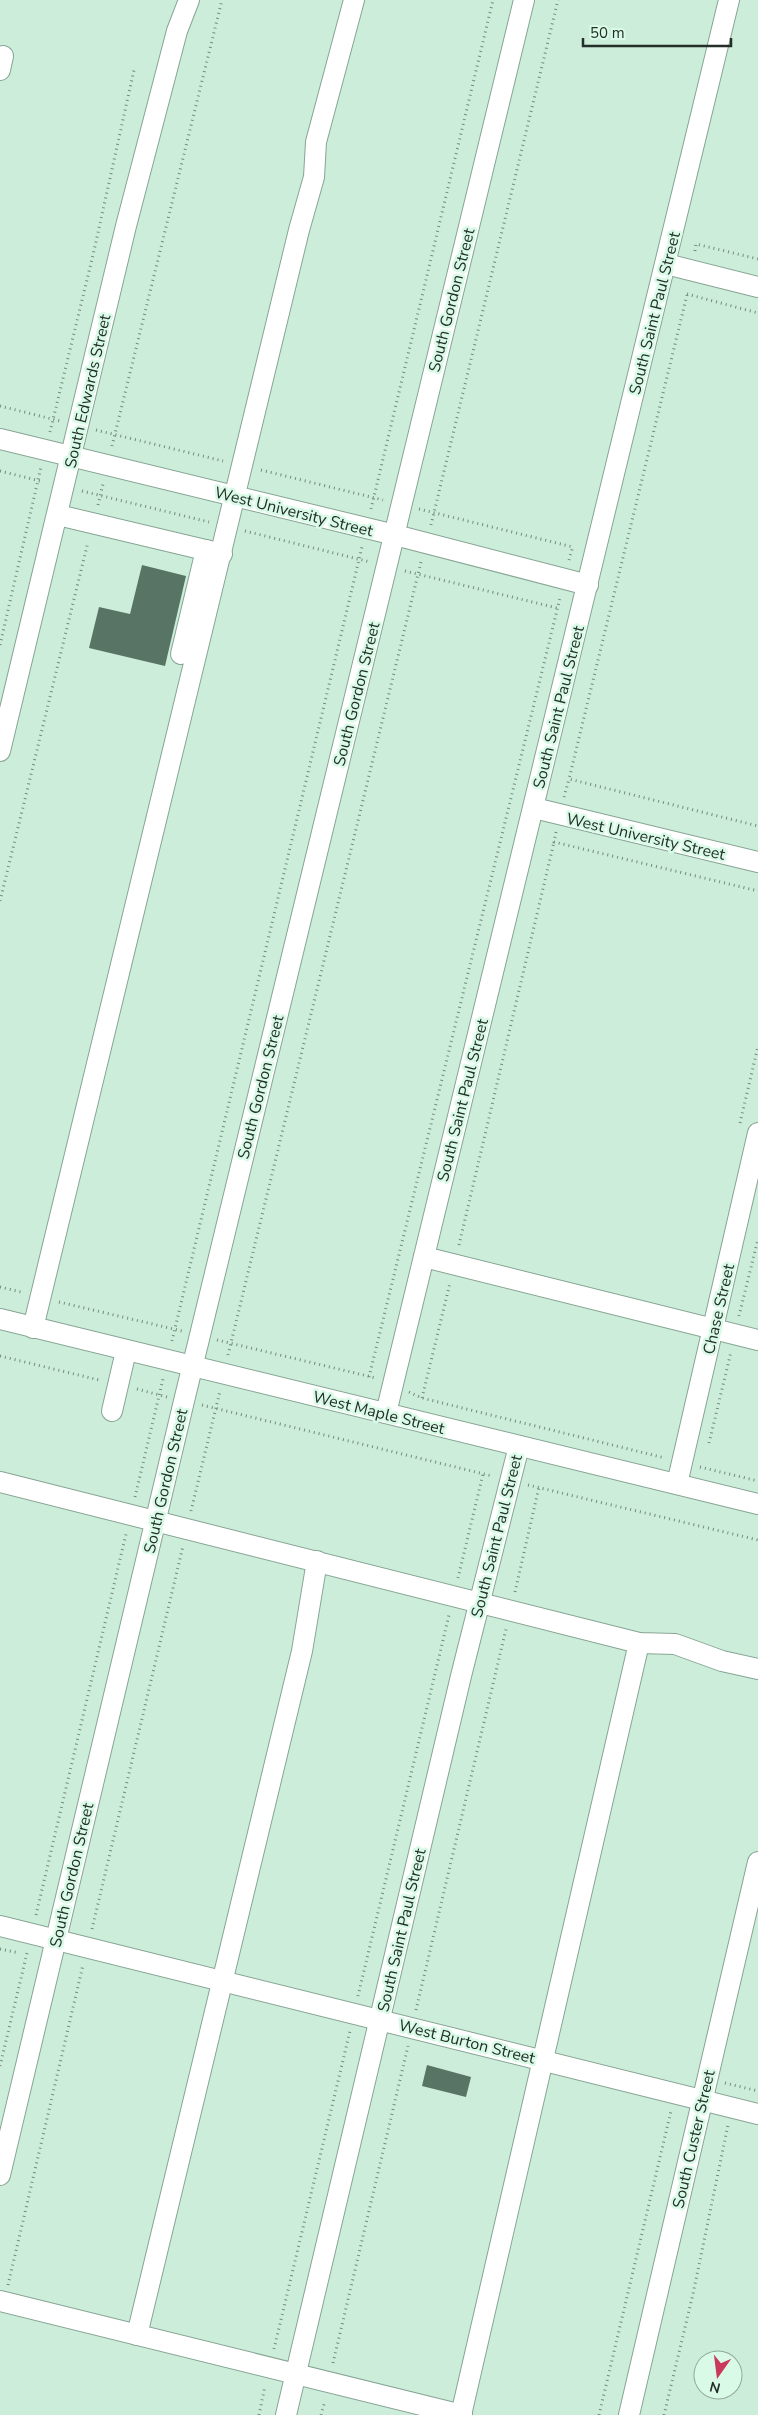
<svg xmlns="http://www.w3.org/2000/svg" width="758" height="2415" font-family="'Nunito Sans',sans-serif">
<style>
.building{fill:#587465}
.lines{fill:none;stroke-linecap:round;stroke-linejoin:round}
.minor-casing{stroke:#87a594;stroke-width:22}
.path{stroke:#748a7d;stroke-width:3;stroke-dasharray:1 4;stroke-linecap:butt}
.minor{stroke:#fff;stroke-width:20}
.labels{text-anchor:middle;stroke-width:5;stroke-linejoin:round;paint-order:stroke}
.street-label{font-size:16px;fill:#232f28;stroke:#dafae8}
</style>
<rect width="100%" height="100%" fill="#cdeddb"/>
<g class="building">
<polygon points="142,565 186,576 165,666 89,648 99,607 130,614"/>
<polygon points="427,2065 471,2077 466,2097 422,2086"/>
</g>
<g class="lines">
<g class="minor-casing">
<g id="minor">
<polyline points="0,70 3,56"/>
<polyline points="666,264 758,287"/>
<polyline points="0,439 395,535 588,585"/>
<polyline points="58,515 222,554"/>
<polyline points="181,654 206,550"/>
<polyline points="0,751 126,226 177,31 189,0"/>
<polyline points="534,808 758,862"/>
<polyline points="424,1257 758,1340"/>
<polyline points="0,1319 758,1504"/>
<polyline points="33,1328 299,230 314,177 316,142 354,0"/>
<polyline points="112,1411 126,1351"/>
<polyline points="386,1413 729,0"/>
<polyline points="0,1482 639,1643 675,1644 722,1661 758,1669"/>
<polyline points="677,1484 758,1133"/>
<polyline points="0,1926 758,2114"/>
<polyline points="0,2175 184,1401 524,0"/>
<polyline points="0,2301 462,2415"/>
<polyline points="137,2335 302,1651 317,1561"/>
<polyline points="286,2415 461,1676 519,1446"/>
<polyline points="461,2415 639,1643"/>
<polyline points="629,2415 758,1862"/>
</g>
</g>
<g class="path">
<polyline points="695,251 696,244 758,259"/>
<polyline points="687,294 758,313"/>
<polyline points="687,295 569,779 758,826"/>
<polyline points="0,406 60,421"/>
<polyline points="96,430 223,461"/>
<polyline points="50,432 93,255 134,70"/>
<polyline points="112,446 222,0"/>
<polyline points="261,470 383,500"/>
<polyline points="0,471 40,481"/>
<polyline points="82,491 209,522"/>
<polyline points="98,505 103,484"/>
<polyline points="371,509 493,0"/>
<polyline points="419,509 573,547"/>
<polyline points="431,525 558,0"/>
<polyline points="245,531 370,562"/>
<polyline points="569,560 573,546"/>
<polyline points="405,571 557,608"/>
<polyline points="0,645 41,467"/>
<polyline points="564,797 569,779"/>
<polyline points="556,832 554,842 758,891"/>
<polyline points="0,901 88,542"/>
<polyline points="740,1123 758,1046"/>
<polyline points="459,1245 554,842"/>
<polyline points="0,1287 21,1292"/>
<polyline points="59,1302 182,1331"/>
<polyline points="739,1316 758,1239"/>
<polyline points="217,1340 376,1378"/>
<polyline points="172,1341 362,547"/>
<polyline points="228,1355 421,562"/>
<polyline points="0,1356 99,1380"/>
<polyline points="369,1377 560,598"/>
<polyline points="137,1389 167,1397"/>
<polyline points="409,1392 422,1398 665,1458"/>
<polyline points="422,1398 450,1283"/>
<polyline points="202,1405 492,1476"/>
<polyline points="709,1443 731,1352"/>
<polyline points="700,1467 758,1481"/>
<polyline points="528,1485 758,1540"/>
<polyline points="135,1497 163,1379"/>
<polyline points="191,1511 220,1391"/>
<polyline points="458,1578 483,1474"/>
<polyline points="515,1592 539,1487"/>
<polyline points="36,1915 126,1534"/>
<polyline points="92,1929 183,1546"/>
<polyline points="0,1949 19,1953"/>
<polyline points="358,1996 449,1615"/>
<polyline points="416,2010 506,1629"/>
<polyline points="0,2066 27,1953"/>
<polyline points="725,2083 758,2091"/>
<polyline points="8,2285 83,1965"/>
<polyline points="274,2349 350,2031"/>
<polyline points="333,2363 408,2046"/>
<polyline points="259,2415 265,2386"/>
<polyline points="321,2415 325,2401"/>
<polyline points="599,2415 671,2111"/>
<polyline points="664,2415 693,2294 728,2125"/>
</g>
<use href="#minor" class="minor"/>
</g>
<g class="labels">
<g class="street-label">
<text transform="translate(451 300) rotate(-76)" y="6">South Gordon Street</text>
<text transform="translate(654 313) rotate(-76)" y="6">South Saint Paul Street</text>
<text transform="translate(87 391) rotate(-77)" y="6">South Edwards Street</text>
<text transform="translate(294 511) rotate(14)" y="6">West University Street</text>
<text transform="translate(356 694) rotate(-76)" y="6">South Gordon Street</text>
<text transform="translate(558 707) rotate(-76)" y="6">South Saint Paul Street</text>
<text transform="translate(646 836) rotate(13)" y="6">West University Street</text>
<text transform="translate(260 1087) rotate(-76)" y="6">South Gordon Street</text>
<text transform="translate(462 1100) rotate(-76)" y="6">South Saint Paul Street</text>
<text transform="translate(718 1309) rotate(-77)" y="6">Chase Street</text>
<text transform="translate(379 1412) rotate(14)" y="6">West Maple Street</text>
<text transform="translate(165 1481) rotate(-77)" y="6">South Gordon Street</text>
<text transform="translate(496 1536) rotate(-76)" y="6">South Saint Paul Street</text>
<text transform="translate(71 1875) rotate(-77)" y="6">South Gordon Street</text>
<text transform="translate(401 1930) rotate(-77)" y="6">South Saint Paul Street</text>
<text transform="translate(467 2041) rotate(14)" y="6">West Burton Street</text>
<text transform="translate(693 2139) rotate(-77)" y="6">South Custer Street</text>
</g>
</g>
<g transform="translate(718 2375) rotate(194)"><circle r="24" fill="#dafae8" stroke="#91a99b"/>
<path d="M0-4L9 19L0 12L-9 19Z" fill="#c8395c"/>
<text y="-8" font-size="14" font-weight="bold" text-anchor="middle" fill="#232f28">N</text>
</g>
<path d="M583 38v8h148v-8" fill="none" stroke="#232f28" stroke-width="2.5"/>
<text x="590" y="38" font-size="15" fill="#232f28" stroke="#dafae8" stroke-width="4" paint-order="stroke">50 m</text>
</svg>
